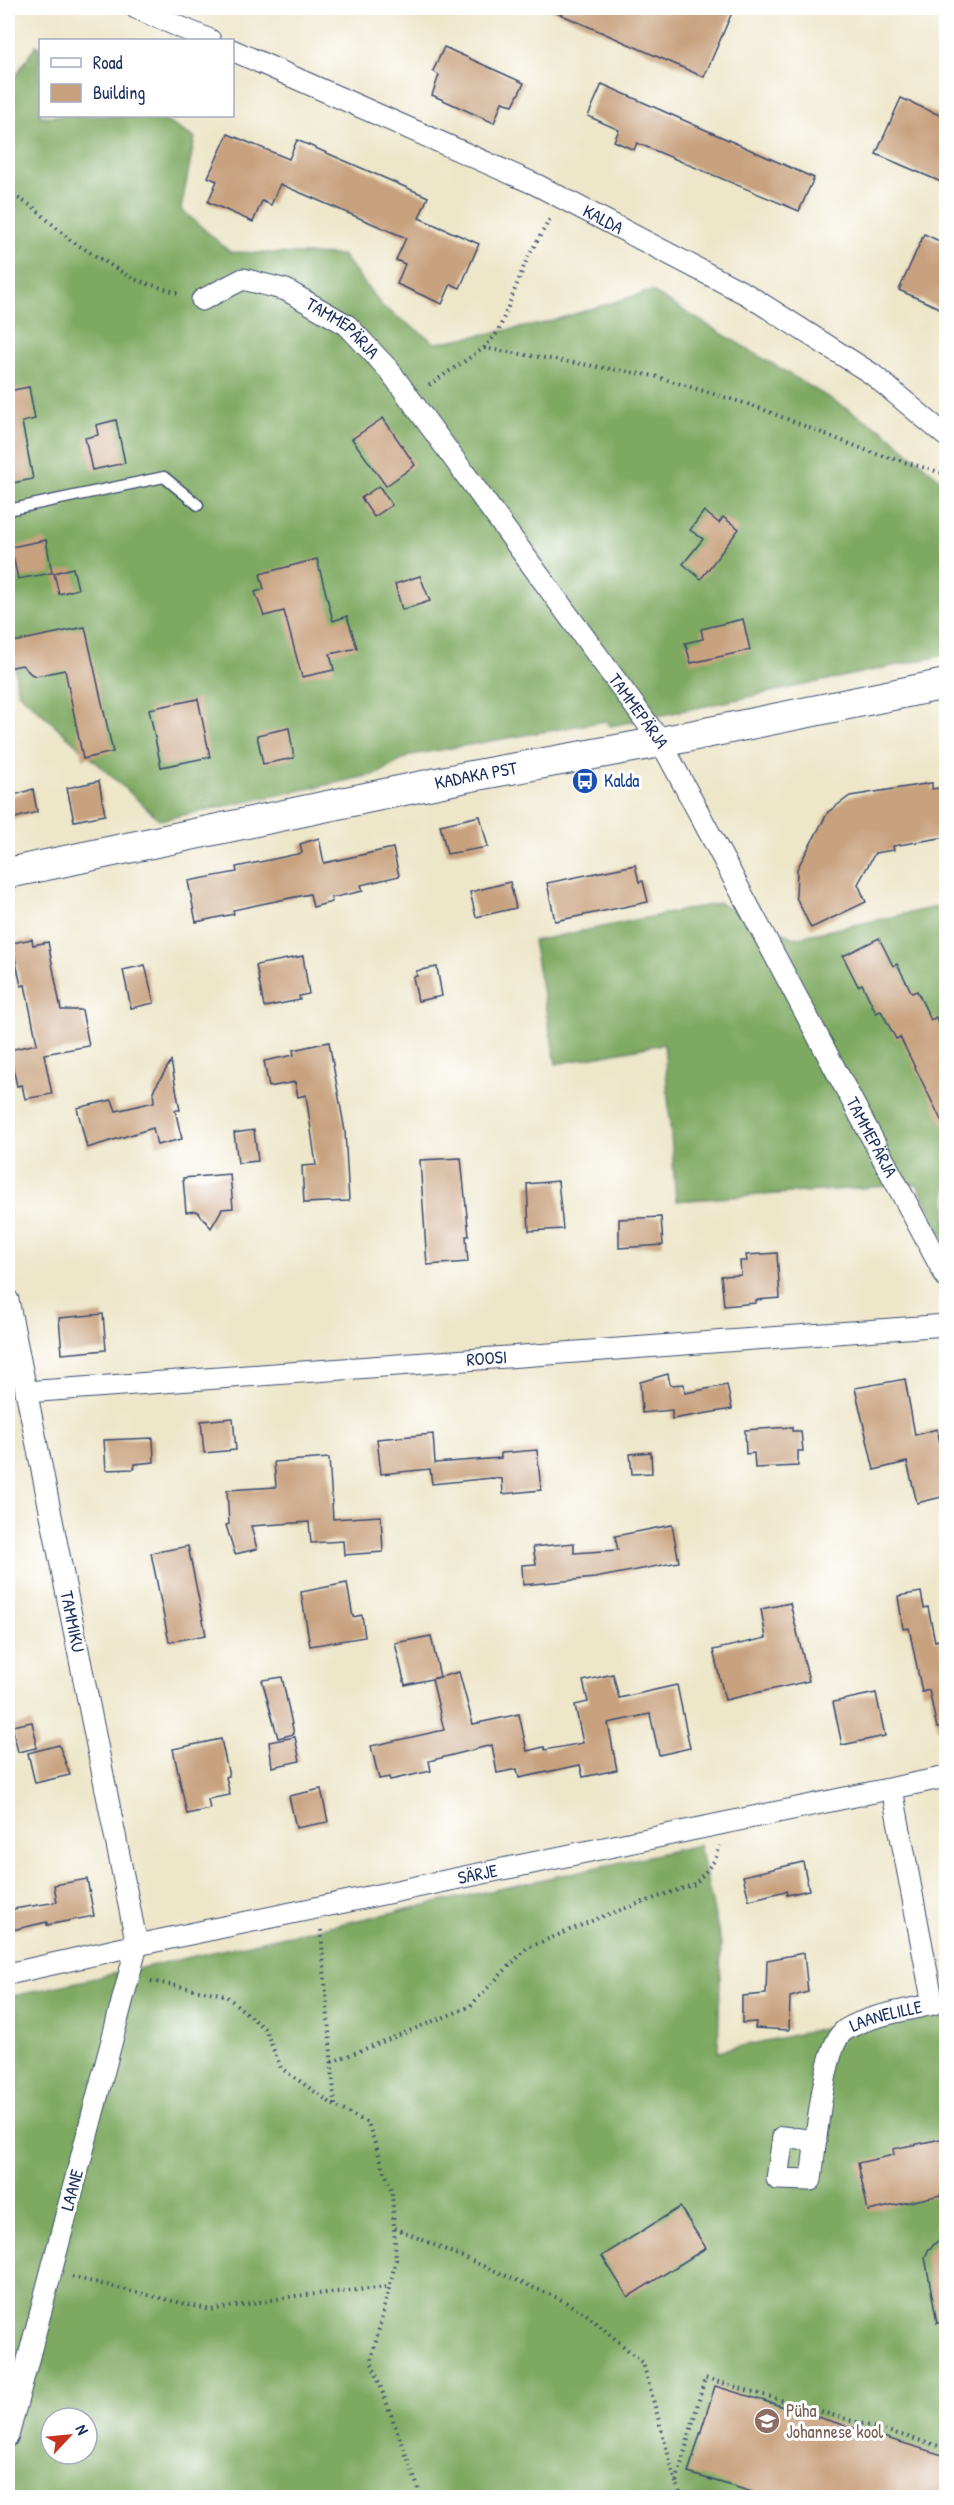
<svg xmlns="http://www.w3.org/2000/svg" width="954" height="2505" font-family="'Patrick Hand',sans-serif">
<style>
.forest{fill:#7ea960;stroke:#4c6c5f;stroke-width:1.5;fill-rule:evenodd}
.building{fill:#c8a17e}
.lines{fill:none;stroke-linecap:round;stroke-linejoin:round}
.service-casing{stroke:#3a4a6e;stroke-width:13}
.minor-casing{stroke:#3a4a6e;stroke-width:23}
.secondary-casing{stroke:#3a4a6e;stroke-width:32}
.path{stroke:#3a4a6e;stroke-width:4;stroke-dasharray:1.5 4.5;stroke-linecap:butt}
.service{stroke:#fff;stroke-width:10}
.minor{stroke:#fff;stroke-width:21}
.secondary{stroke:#fff;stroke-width:30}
.labels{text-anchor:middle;stroke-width:6;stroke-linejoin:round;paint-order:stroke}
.street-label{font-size:18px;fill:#1b2f5e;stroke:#fff}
.transit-label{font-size:18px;fill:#164399;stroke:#fff;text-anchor:start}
.education-label{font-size:18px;fill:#785e54;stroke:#fff;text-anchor:start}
</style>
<rect width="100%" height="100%" fill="#fff"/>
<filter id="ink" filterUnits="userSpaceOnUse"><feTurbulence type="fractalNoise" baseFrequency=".0167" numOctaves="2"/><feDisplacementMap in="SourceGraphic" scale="12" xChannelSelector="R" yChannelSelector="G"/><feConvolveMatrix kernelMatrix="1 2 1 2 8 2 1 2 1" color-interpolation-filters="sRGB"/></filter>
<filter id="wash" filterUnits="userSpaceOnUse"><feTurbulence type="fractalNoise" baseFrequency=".008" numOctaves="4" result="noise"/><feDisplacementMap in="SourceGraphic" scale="24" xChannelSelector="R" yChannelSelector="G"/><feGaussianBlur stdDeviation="1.35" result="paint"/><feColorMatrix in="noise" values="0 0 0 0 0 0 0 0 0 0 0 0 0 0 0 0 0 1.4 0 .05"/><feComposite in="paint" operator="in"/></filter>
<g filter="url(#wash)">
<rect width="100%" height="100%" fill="#ede6c9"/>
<g class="forest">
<polygon points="36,45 40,48 40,116 156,116 195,138 181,209 230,252 342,255 383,307 436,343 541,324 651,291 884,431 946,484 946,655 611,726 605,721 411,755 377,774 160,820 17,691 8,583 8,88"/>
<polygon points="719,903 794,938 946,905 946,1243 917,1184 676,1201 664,1044 556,1064 533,941"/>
<path d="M699,1845L721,1943L718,2051L946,2003V2497H8V1997ZM51,2418H87V2454H51Z"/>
</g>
<g id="blocks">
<g class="building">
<polygon points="546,8 734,8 704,77"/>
<polygon points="444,47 524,83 513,105 502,102 494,123 432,95 439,75 433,71"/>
<polygon points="602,84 814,178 799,211 637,143 634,150 614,141 619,130 588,116"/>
<polygon points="901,98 946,118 946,184 876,154"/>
<polygon points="228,134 289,159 297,140 428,197 419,218 479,244 460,288 451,284 442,304 397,284 405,264 396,260 406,238 280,184 271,205 262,201 253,222 208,202 217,181 208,177"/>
<polygon points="924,234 946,244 946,311 899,290"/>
<polygon points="29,387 35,419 22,422 33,479 8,484 8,400 10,400 8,391"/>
<polygon points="383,418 415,465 386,486 352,439"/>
<polygon points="116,420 125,463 92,470 85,438 98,435 96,425"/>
<polygon points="379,486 392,505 374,517 361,498"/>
<polygon points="704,511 719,523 723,517 739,529 701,579 683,564 703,539 690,530"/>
<polygon points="46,540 52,573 18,579 11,547"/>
<polygon points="317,559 333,621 347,616 357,648 330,654 334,670 302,677 284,611 264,616 255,592 264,589 260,574"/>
<polygon points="73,568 78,589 59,594 54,573"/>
<polygon points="420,576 430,601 402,610 395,584"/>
<polygon points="743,619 750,650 691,663 685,643 703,639 701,629"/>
<polygon points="85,627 113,752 83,759 65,670 36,676 31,674 22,665 8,668 8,643"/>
<polygon points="198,699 210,757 161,767 149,709"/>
<polygon points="289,728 294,758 263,764 257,735"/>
<polygon points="99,781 105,815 74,821 67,788"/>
<polygon points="932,783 932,789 946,787 946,837 893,846 894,850 875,853 858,884 866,902 811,928 796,897 797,869 828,812 850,796"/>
<polygon points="33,789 37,812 8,820 8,797"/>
<polygon points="480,816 488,847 447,854 440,825"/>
<polygon points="319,838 324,863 393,848 399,876 361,885 363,891 331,898 332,902 313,907 310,894 233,910 234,914 196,922 188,881 237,872 236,867 302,853 300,844"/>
<polygon points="635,865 639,882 643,881 648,902 555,921 547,883"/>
<polygon points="510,882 516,908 476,917 470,892"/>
<polygon points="879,938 893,966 897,964 912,993 917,991 931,1020 936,1017 946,1040 946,1130 900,1037 896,1039 881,1011 876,1013 862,984 858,986 843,956"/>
<polygon points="32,939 33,945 48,942 61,1010 82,1010 89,1046 44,1054 52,1094 25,1099 22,1085 17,1086 9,1050 37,1044 25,985 21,986 12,943"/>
<polygon points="303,956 309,994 299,996 300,1000 264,1007 256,965"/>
<polygon points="145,965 154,1003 131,1008 123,970"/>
<polygon points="437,967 442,996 418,1001 413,977 417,976 416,971"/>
<polygon points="329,1042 345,1131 349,1201 304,1203 302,1166 316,1165 306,1095 298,1097 295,1082 269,1087 264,1061 294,1055 293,1050"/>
<polygon points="171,1061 180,1110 175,1110 182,1139 157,1145 153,1128 87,1148 77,1108 112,1100 116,1111 154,1102 153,1091"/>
<polygon points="254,1130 258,1161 238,1163 234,1133"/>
<polygon points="461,1158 469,1236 466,1236 468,1262 427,1265 420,1160"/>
<polygon points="230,1174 233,1208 222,1209 211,1228 197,1211 186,1212 183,1178"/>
<polygon points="558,1181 563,1229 529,1231 527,1184"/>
<polygon points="661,1217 663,1245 619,1248 619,1219"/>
<polygon points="777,1253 780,1298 756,1300 756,1303 724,1306 721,1276 741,1275 740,1261 747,1261 746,1255"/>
<polygon points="103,1314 106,1350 62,1354 59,1318"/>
<polygon points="668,1374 670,1385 684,1384 685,1393 727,1385 732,1409 672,1419 672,1410 642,1413 640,1382"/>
<polygon points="905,1379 915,1435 937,1429 946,1470 946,1496 917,1503 907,1462 874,1470 855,1388"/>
<polygon points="233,1418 236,1450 204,1453 201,1421"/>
<polygon points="792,1427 792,1431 801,1431 803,1451 798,1451 798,1466 755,1468 754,1453 746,1454 745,1430"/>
<polygon points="433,1434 435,1463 501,1458 501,1453 537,1450 541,1490 503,1494 502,1479 492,1478 432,1484 430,1469 381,1474 377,1439"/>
<polygon points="153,1438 154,1462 135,1464 134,1469 106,1470 104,1440"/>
<polygon points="651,1452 652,1473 632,1474 630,1454"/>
<polygon points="329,1458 333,1519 381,1516 383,1552 344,1555 343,1541 311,1543 309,1522 251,1526 257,1549 235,1554 226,1525 229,1524 227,1490 276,1487 274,1462"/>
<polygon points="672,1525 679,1562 595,1578 523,1585 522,1565 536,1564 533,1547 574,1543 574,1553 618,1550 615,1536"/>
<polygon points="188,1546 206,1635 169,1642 151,1553"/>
<polygon points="347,1583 353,1617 362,1615 365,1637 310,1646 301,1592"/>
<polygon points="921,1592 924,1608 928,1607 935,1641 939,1640 942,1654 946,1653 946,1727 937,1728 929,1690 922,1692 909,1628 903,1629 898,1596"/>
<polygon points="790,1603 809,1681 725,1700 713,1650 766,1638 761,1609"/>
<polygon points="431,1636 440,1677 405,1685 395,1643"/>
<polygon points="459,1672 473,1724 519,1714 527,1751 544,1747 545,1750 583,1743 575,1705 588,1702 583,1681 613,1674 619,1698 677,1685 690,1748 659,1755 650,1714 608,1723 617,1770 616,1770 583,1777 580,1765 519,1778 517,1769 497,1773 492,1745 429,1761 431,1771 390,1780 389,1777 379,1779 371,1746 444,1730 432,1679"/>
<polygon points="282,1677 294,1734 278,1738 262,1680"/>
<polygon points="876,1693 885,1736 842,1745 833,1702"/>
<polygon points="32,1722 36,1739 36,1748 18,1752 12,1726"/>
<polygon points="295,1737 300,1761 272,1767 269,1742"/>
<polygon points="221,1739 229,1776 226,1777 230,1795 208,1799 210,1809 187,1814 173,1749"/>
<polygon points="59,1745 70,1775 35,1783 28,1753"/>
<polygon points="321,1789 328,1822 296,1828 289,1796"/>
<polygon points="803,1862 809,1890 787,1895 786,1891 749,1900 743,1876"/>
<polygon points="87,1879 94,1916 47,1925 47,1922 8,1931 8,1910 57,1902 54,1885"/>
<polygon points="804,1953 808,1992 790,1997 789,2030 755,2028 756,2022 742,2023 742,1996 766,1994 767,1960"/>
<polygon points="946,2138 946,2194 868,2211 858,2163 894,2155 893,2149"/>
<polygon points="680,2207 706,2248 628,2297 602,2256"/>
<polygon points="946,2234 946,2322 937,2323 925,2257 929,2249"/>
<polygon points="715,2386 946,2456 943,2498 762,2498 759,2494 688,2473"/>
</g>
</g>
</g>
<g filter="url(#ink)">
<use href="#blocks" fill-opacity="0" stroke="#3a4a6e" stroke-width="1.5"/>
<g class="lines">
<g class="service-casing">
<polyline id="service" points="8,510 164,477 198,505"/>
</g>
<g class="minor-casing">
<g id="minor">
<polyline points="136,8 210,40"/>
<path id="s1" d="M232,50L537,185L746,294L872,374L946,436"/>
<path id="s2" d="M202,300L243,279L286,290L347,325L389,370L661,742L946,1277"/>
<path id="s3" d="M8,1300L137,1945L8,2436"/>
<path id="s4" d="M26,1392L946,1325"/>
<path id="s5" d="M8,1974L137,1945L946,1777"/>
<path id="s6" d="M816,2141L783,2137L777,2179L811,2180C815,2151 823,2044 845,2030C870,2015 904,2011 933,2004L892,1789"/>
</g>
</g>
<g class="secondary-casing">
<g id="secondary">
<path id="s7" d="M8,873L466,777L661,742L946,684"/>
</g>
</g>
<g class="path">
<polyline points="8,192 33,207 70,240 133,279 181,294"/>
<polyline points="484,348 654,376 754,406 873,453 946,474"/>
<polyline points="429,385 484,348 498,332 527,259 551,217"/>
<polyline points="321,1930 335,2106 368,2123 392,2192 396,2260 371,2361 422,2498"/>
<polyline points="151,1981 225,1995 265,2029 281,2068 335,2106"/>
<polyline points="332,2062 469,2007 527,1948 606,1915 695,1884 715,1860 720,1846"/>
<polyline points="395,2228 560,2299 586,2314 643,2363 676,2483"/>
<polyline points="72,2277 211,2310 296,2296 389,2287"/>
<polyline points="682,2498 676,2483 705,2378 946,2448"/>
</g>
<use href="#service" class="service"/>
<use href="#minor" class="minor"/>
<use href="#secondary" class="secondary"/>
</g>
</g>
<defs>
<g id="bus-disc" transform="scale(1.35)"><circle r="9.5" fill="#1a4fb4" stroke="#fff"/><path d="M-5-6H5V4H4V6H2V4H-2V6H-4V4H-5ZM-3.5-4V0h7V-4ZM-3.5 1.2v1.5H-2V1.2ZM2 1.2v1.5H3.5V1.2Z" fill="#fff"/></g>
<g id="school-disc" transform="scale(1.35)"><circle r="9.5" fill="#8d6e63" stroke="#fff"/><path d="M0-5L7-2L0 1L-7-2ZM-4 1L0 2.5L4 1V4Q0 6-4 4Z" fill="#fff"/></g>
</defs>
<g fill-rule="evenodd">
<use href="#bus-disc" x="585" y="781"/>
<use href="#school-disc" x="767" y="2421"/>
</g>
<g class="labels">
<g class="street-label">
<text dy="6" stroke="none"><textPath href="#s1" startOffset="408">KALDA</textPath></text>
<text dy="6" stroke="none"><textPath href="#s2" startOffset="159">TAMMEPÄRJA</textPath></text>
<text dy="6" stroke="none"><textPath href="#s2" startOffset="645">TAMMEPÄRJA</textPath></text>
<text dy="6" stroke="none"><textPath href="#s7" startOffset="478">KADAKA PST</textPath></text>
<text dy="6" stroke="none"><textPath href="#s2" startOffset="1131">TAMMEPÄRJA</textPath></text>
<text dy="6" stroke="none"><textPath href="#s4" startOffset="462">ROOSI</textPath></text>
<text dy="6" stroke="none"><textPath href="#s3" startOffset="328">TAMMIKU</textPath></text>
<text dy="6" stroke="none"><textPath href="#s5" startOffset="480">SÄRJE</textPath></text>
<text dy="6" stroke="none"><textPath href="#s6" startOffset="309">LAANELILLE</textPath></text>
<text transform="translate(72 2190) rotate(-75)" y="6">LAANE</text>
</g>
<g class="transit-label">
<text x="604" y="787">Kalda</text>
</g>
<g class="education-label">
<text x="786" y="2417">Püha<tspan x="786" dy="21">Johannese kool</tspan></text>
</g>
</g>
<rect width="954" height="2505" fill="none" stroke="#fff" stroke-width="30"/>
<rect x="39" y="39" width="195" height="78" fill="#ffffff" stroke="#a4acbf" stroke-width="1.5"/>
<rect x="51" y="58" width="30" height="9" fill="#ffffff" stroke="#a4acbf" stroke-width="1.5"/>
<text x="93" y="69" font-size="18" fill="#1b2f5e">Road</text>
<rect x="51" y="84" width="30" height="18" fill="#c8a17e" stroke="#a4acbf" stroke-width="1.5"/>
<text x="93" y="99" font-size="18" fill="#1b2f5e">Building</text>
<g transform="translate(69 2436) rotate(64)"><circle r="28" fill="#ffffff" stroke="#a4acbf" stroke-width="1.5"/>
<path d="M0-4.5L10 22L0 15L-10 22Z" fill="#c8321e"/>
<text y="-9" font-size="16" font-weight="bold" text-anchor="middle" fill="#1b2f5e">N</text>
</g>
</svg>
